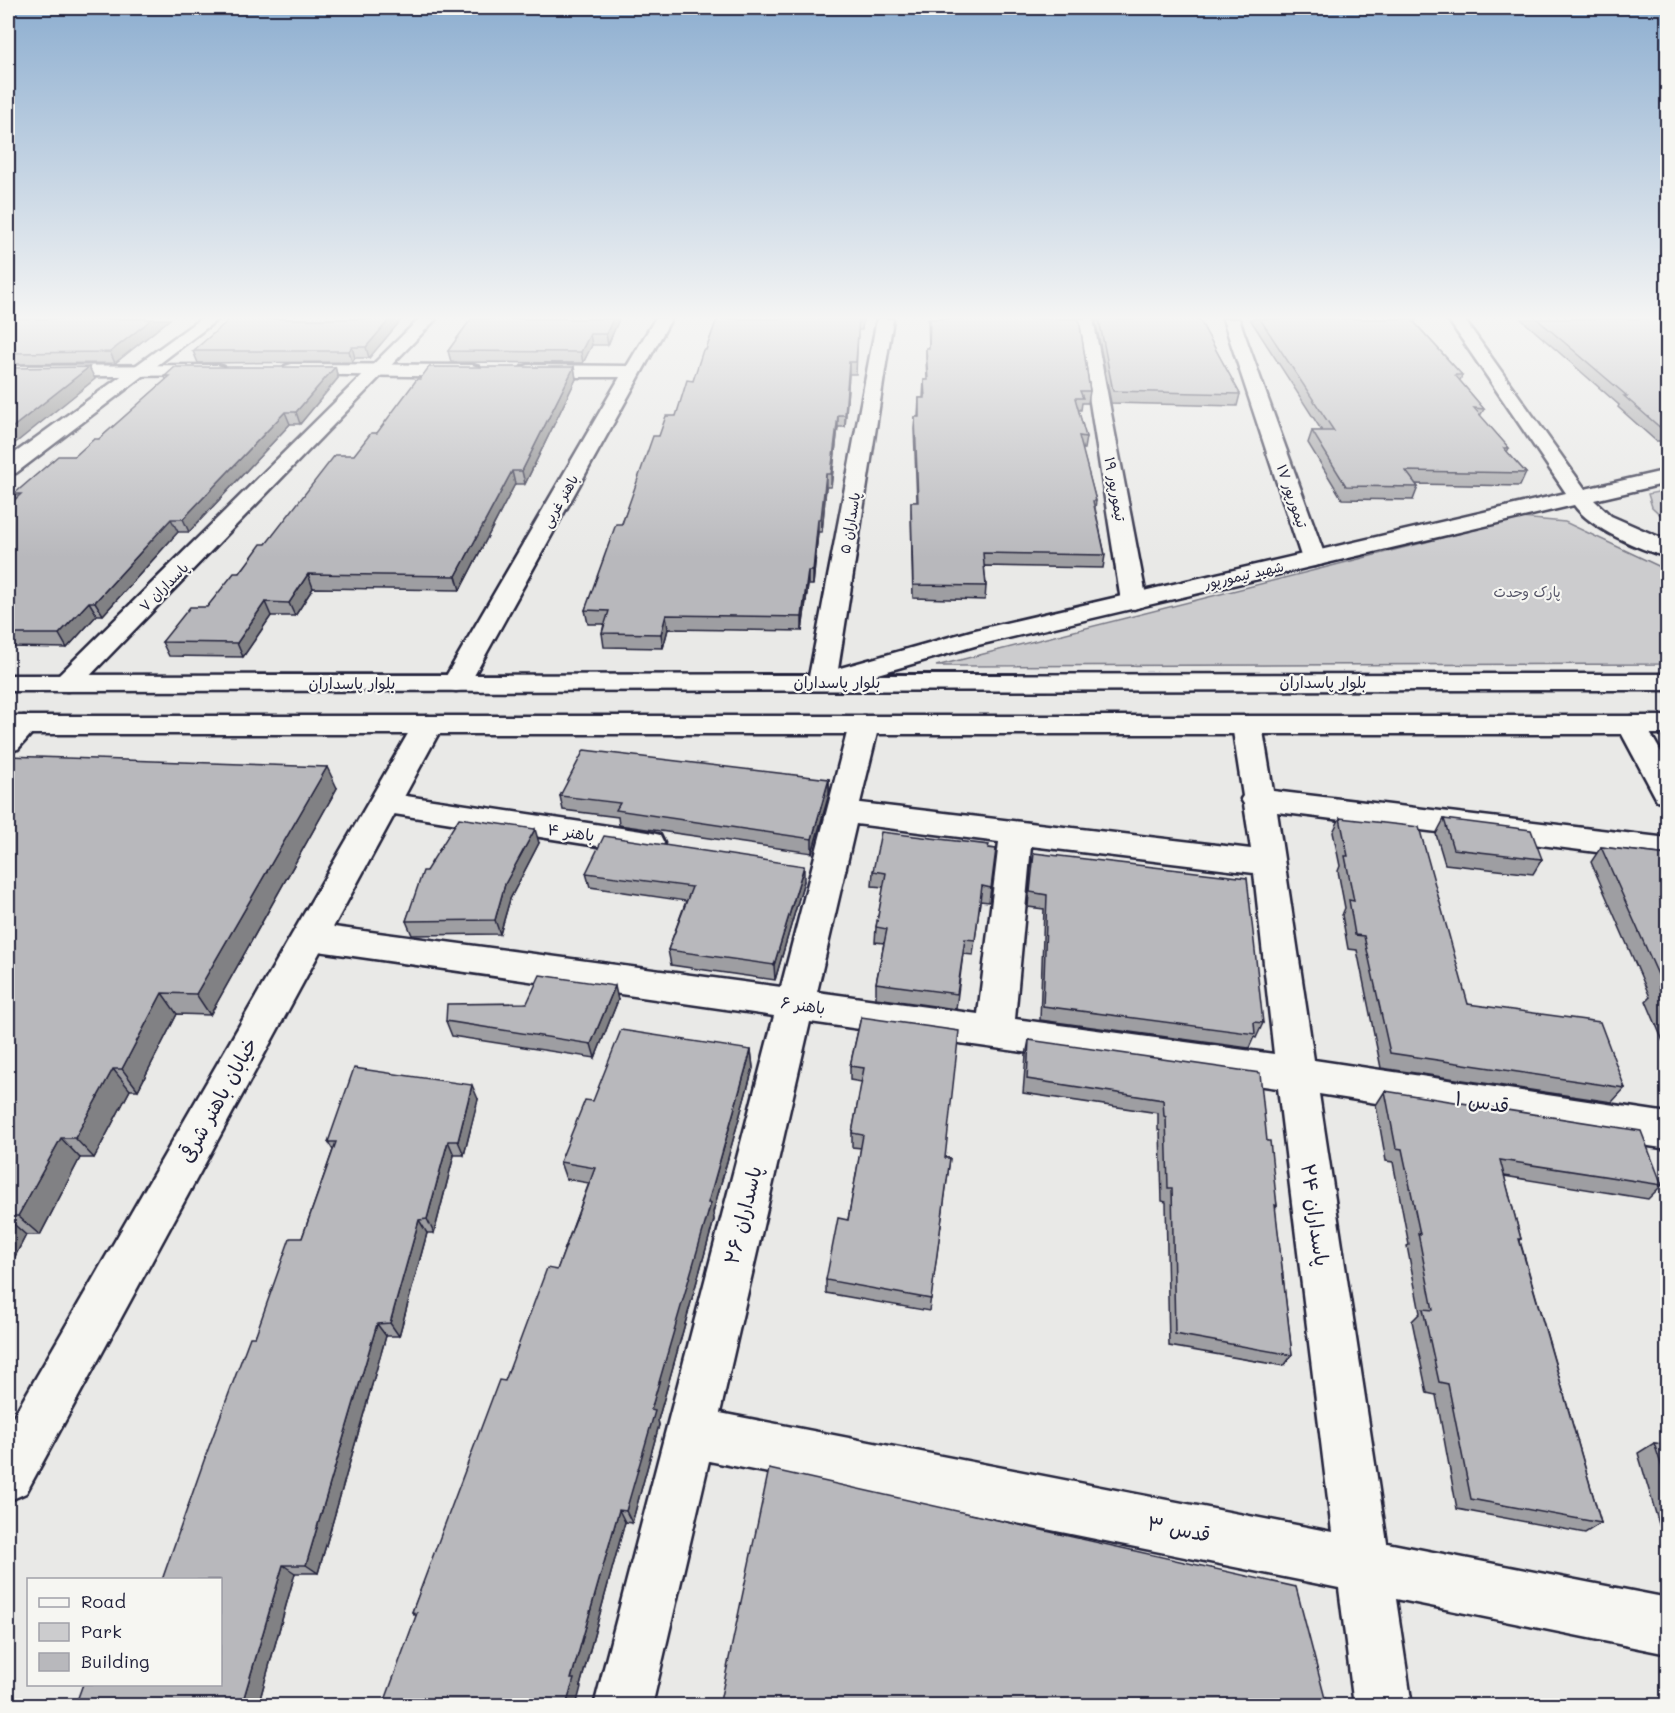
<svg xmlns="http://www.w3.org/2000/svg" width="1675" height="1713" font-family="Mali,'Playpen Sans Arabic',sans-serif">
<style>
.green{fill:#ccccce;stroke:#777784;stroke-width:1.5}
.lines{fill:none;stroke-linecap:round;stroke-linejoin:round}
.minor-casing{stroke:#22223b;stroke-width:5}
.tertiary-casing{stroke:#22223b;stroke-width:5}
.primary-casing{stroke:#22223b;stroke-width:5}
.minor{fill:#f6f6f2;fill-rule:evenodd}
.tertiary{fill:#f6f6f2;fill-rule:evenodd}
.primary{fill:#f6f6f2;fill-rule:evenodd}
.wall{fill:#9e9ea2;stroke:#22223b;stroke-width:1.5}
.shaded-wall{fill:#818184;stroke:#22223b;stroke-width:1.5}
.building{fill:#b8b8bc;stroke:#22223b;stroke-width:1.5}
.labels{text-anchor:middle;stroke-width:4.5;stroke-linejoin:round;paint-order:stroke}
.far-street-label{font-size:14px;fill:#22223b;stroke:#f6f6f2}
.far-park-label{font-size:14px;fill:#555567;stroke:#f6f6f2}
.street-label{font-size:16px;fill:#22223b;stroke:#f6f6f2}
.near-street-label{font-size:20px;fill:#22223b;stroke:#f6f6f2}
</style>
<rect width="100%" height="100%" fill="#e9e9e7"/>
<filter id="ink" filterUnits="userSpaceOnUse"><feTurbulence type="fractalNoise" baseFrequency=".0167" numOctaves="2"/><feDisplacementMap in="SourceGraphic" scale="12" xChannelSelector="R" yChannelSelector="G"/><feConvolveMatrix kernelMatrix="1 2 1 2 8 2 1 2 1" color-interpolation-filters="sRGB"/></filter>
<g filter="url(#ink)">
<g class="green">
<polygon points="1667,490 1668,490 1667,521 1652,507 1648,494"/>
<polygon points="1521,518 1565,522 1667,570 1667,664 936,666"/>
</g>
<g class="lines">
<g class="minor-casing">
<g id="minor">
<polygon points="200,319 218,319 16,473 8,474 8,458"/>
<polygon points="419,319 436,319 77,689 67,691 57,689 53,683 57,677"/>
<polygon points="877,319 893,319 836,682 832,688 822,690 812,688 808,682"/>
<polygon points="1077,319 1093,319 1147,601 1143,606 1134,609 1125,606 1121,601"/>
<polygon points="1223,319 1239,319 1326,559 1323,564 1314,566 1305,564 1302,559"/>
<polygon points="24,716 34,719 39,725 18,749 8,751 8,725 14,719"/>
<path d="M864,716L874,719L879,725L860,803L1251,849L1244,804L1241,799L1243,796L1232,725L1237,719L1247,716L1257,719L1262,725L1273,791L1668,838V861L1277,812L1314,1060L1668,1113V1149L1319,1094L1387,1543L1668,1598V1654L1396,1599L1412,1706H1354L1339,1588L709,1461L652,1706H594L774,1016L311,950L298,946L293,937L298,928L311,924L781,987L849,725L854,719ZM856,824L999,842L978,1014L817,992ZM1031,846L1254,873L1274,1054L1015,1019ZM810,1022L1278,1088L1332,1532L720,1413Z"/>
<polygon points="1632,716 1642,719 1668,764 1668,803 1657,800 1617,725 1622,719"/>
<polygon points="386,793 648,832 660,835 664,843 660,851 648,854 375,811 370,804 375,797"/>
</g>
</g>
<g class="tertiary-casing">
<g id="tertiary">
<polygon points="655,319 671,319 470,683 466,689 456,691 446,689 442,683 620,377 529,377 522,375 520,371 522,367 529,365 627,366"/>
<path d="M1448,319H1464L1585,489L1668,470V483L1594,500L1611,516L1668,541V557C1640,550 1590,528 1574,505L978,645L822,690L812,688L808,682L812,676L971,631L1566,493Z"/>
<polygon points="292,364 472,365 479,367 481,371 479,375 472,377 285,374 283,370 285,366"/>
<polygon points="217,365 224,367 226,371 224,375 8,377 8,366"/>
<polygon points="428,716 438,719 443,725 26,1493 8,1501 8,1426 413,725 418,719"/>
</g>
</g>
<g class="primary-casing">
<g id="primary">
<polygon points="1668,674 1668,690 8,691 8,675"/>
<rect x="8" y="716" width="1660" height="18"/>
</g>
</g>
<use href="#minor" class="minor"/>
<use href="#tertiary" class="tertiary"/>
<use href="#primary" class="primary"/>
</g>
<g class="wall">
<polygon points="8,319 170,319 115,363 8,364"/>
<polygon points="402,319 369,358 355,358 352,362 198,363 193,351"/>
<polygon points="471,319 619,319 608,345 592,345 583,363 451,362 448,351"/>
<polygon points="717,319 863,319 862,330 858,330 856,374 849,374 845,427 838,427 831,487 826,487 822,532 818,532 813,585 808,585 802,631 668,629 663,648 604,647 602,633 604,624 588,624 585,610 659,436 676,416 693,381 706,350"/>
<polygon points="928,319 1079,319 1090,391 1088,403 1082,403 1081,410 1078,410 1086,437 1084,449 1082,449 1096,501 1095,508 1105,555 1103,568 984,566 986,586 985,600 913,598 911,515 911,502 917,502 914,429 915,417 918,417 919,398 923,398 924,380 927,380 926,359 926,348 929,348"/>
<polygon points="1095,319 1199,319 1240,394 1237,406 1111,403"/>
<polygon points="1250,319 1416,319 1415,323 1462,375 1460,381 1484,409 1480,416 1509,448 1507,452 1526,473 1520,486 1415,484 1418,487 1413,500 1342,499 1308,443 1312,431 1322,431"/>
<polygon points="1521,319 1668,319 1668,441 1656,441 1618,407 1619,405"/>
<polygon points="335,367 338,378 300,424 290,424 189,532 178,532 103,615 97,615 67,648 8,647 8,506 16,499 14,494 75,456 99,439 166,380 165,376"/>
<polygon points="574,367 576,379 525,484 515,484 460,590 313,588 295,616 271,616 243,657 169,656 162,642 207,607 266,544 377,433"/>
<polygon points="8,756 337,788 210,1015 177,1014 138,1090 130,1090 94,1158 80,1158 40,1235 26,1235 8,1270"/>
<polygon points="829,779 829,794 812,853 619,825 618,817 563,810 560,796"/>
<polygon points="1340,818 1468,1004 1625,1088 1612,1102 1381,1068 1357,950 1348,949 1342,915 1345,908 1338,871 1340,866 1333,832"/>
<polygon points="1444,819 1542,859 1533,874 1445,864 1436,834"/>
<polygon points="539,843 510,899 500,934 412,935 406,921 426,871"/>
<polygon points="1601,847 1668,855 1668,1042 1663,1041 1646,1001 1650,997 1591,862"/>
<polygon points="988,848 996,849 989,902 980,901 973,955 963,954 956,1009 876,998 876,983 884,943 875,942 876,927 884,887 872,886 873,871"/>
<polygon points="1034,853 1263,1023 1256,1038 1254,1037 1249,1048 1040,1020 1044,909 1028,907 1031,868"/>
<polygon points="586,873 804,881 775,980 671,965 668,950 686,901 590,887"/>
<polygon points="618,1000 595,1058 452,1036 446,1021 527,1003"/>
<polygon points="861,1017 945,1158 950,1158 929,1311 826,1293 826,1280 848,1220 861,1148 852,1147 852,1133 862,1082 850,1080 850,1066"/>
<polygon points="1029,1040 1267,1141 1277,1206 1275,1209 1292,1355 1284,1366 1169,1346 1166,1202 1162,1201 1160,1131 1158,1130 1158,1113 1023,1093 1026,1055"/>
<polygon points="751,1050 753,1068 713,1212 714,1220 658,1420 659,1425 632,1523 625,1522 580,1686 581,1687 416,1616 412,1612 505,1381 557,1270 589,1183 566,1179 560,1162 593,1101"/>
<polygon points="1385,1091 1662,1185 1648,1199 1504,1176 1521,1239 1520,1241 1601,1523 1585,1533 1457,1509 1436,1395 1427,1393 1412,1321 1420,1313 1407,1246 1409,1245 1393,1162 1386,1161 1376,1105"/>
<polygon points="478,1099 464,1155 454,1155 434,1233 427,1233 399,1336 386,1336 318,1573 295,1573 258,1706 75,1706 220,1684 255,1337 302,1238 333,1150 328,1142"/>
<polygon points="1654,1443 1668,1445 1668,1548 1666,1548 1638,1453"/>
<polygon points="1530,1701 1551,1706 1519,1706"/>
</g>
<g class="shaded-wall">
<polygon points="152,319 170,319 115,363 110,352"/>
<polygon points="390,319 402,319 369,358 366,347"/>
<polygon points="613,319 619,319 608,345 606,334"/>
<polygon points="590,334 592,345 583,363 581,352"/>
<polygon points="352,347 355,358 352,362 349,351"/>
<polygon points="849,362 849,374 845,427 845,415"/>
<polygon points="89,367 95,379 8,449 8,431"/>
<polygon points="335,367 338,378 300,424 296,412"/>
<polygon points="574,367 576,379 525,484 522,471"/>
<polygon points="285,412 290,424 189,532 183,519"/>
<polygon points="838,415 838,427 831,487 831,474"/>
<polygon points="512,471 515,484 460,590 456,576"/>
<polygon points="826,474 826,487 822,532 821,519"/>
<polygon points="171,519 178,532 103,615 95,602"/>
<polygon points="818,519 818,532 813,585 813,571"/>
<polygon points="808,571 808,585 802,631 802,617"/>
<polygon points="308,574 313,588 295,616 289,603"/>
<polygon points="89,602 97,615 67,648 59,634"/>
<polygon points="265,602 271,616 243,657 237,643"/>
<polygon points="666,615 668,629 663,648 661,634"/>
<polygon points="327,767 337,788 210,1015 196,994"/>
<polygon points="829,779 829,794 812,853 812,839"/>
<polygon points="535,829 539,843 510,899 500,934 495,920 505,884"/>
<polygon points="804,866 804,881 775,980 774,965"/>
<polygon points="615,986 618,1000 595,1058 591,1044"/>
<polygon points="162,993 177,1014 138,1090 122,1069"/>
<polygon points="751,1050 753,1068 713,1212 714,1220 658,1420 659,1425 632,1523 626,1511 651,1410 708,1203"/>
<polygon points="113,1069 130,1090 94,1158 75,1138"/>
<polygon points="472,1085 478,1099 464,1155 458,1141"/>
<polygon points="61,1138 80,1158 40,1235 18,1216"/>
<polygon points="448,1141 454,1155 434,1233 427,1219"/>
<polygon points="8,1219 26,1235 8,1270"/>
<polygon points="419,1220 427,1233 399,1336 390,1323"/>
<polygon points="377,1324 386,1336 318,1573 306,1565"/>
<polygon points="619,1510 625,1522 580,1686 581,1687 576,1706 566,1706 571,1679"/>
<polygon points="283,1565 295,1573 258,1706 245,1706 242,1704"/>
</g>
<g class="building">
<polygon points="8,319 152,319 110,352 8,353"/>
<polygon points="230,319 390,319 366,347 352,347 349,351 193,351"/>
<polygon points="471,319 613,319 606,334 590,334 581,352 448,351"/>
<polygon points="717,319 863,319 859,319 856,362 849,362 845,415 838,415 831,474 826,474 821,519 818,519 813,571 808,571 802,617 666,615 661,634 602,633 609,611 585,610 616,524 622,524 653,436 659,436 666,416 676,416 687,380 693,381 703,350 706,350"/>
<polygon points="930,319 1079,319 1090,391 1080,391 1083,398 1075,398 1086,437 1079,436 1096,501 1093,501 1105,555 983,553 986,586 913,585 911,502 918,502 915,417 919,417 919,398 925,398 924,380 928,380 926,348 929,348"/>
<polygon points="1099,319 1199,319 1240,394 1113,391"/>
<polygon points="1260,319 1411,319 1462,375 1455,375 1484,409 1474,408 1509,448 1504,448 1526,473 1406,471 1418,487 1346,486 1312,431 1334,431"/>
<polygon points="1537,319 1668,319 1668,430 1663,430 1624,396 1627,396"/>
<polygon points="89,367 8,431 8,368"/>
<polygon points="175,367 335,367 296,412 285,412 183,519 171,519 95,602 89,602 59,634 8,634 8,506 21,494 14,494 58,456 75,456 94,439 99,439 170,376 165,376"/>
<polygon points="429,367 574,367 522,471 512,471 456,576 308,574 289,603 265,602 237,643 162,642 190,607 207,607 234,573 240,573 261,544 266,544 335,455 354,455 371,433 377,433 417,379 420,379"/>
<polygon points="584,750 829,779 812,839 616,810 620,803 560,796"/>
<polygon points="8,756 327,767 196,994 162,993 122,1069 113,1069 75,1138 61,1138 18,1216 8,1216"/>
<polygon points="459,818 535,829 505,884 495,920 406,921 423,871 426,871"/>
<polygon points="1340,818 1419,827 1468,1004 1600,1022 1625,1088 1390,1053 1364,936 1355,935 1349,900 1354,901 1345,856 1348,856"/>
<polygon points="1444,819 1531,830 1542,859 1453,849"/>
<polygon points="881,832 989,845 988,848 996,849 991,888 982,886 975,940 965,939 957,994 876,983 887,929 876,927 886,873 873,871"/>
<polygon points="604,836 804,866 774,965 668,950 692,887 586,873"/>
<polygon points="1601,847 1668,855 1668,1008 1659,987 1664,988"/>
<polygon points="1034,853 1247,878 1263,1023 1254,1022 1255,1034 1043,1006 1047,895 1030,892"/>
<polygon points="540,975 615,986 591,1044 446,1021 447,1004 527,1003"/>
<polygon points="861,1017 959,1031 945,1158 950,1158 931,1299 826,1280 838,1218 848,1220 863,1135 852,1133 864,1068 850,1066"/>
<polygon points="621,1030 751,1050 708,1203 711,1203 651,1410 655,1411 626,1511 619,1510 571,1679 574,1679 566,1706 383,1706 417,1613 412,1612 499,1380 505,1381 547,1268 557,1270 595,1168 560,1162 585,1100 593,1101"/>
<polygon points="1029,1040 1260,1073 1267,1141 1270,1141 1277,1206 1275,1205 1292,1355 1175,1334 1172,1188 1168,1188 1166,1117 1164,1116 1163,1100 1027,1079"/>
<polygon points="354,1068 472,1085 458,1141 448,1141 427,1219 419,1220 390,1323 377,1324 306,1565 283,1565 242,1704 75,1706 83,1684 220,1684 220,1580 162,1580 207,1452 250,1337 255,1337 290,1238 302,1238 336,1142 328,1142"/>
<polygon points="1385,1091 1641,1131 1662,1185 1500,1160 1521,1239 1519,1239 1601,1523 1471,1499 1448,1384 1439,1382 1423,1309 1433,1310 1418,1233 1420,1234 1402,1149 1396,1148"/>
<polygon points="1654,1443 1668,1445 1668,1485"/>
<polygon points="769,1469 1296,1587 1327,1706 719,1706"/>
<polygon points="1530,1701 1551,1706 1531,1706"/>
</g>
</g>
<linearGradient id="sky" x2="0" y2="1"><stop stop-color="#8daed0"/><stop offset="0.57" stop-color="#f5f5f4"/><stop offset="1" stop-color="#f5f5f4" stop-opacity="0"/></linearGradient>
<rect width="1675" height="558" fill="url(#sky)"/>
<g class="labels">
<g class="far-street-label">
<text transform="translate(1115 489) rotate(80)" y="5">تیمورپور ۱۹</text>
<text transform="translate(1292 496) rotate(71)" y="5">تیمورپور ۱۷</text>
<text transform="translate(560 501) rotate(-60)" y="5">باهنر غربی</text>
<text transform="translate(850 523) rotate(-80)" y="5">پاسداران ۵</text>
<text transform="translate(1244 575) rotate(-13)" y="5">شهید تیمورپور</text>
<text transform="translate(164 587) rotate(-45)" y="5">پاسداران ۷</text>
</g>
<g class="far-park-label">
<text x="1527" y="597">پارک وحدت</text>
</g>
<g class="street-label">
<text x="837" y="688">بلوار پاسداران</text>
<text x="1323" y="688">بلوار پاسداران</text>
<text x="352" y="689">بلوار پاسداران</text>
<text transform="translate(571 832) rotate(8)" y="6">باهنر ۴</text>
<text transform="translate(803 1005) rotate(8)" y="6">باهنر ۶</text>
</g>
<g class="near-street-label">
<text transform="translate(218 1100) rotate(-61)" y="7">خیابان باهنر شرقی</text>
<text transform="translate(1482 1102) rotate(9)" y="7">قدس ۱</text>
<text transform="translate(743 1215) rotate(-76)" y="7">پاسداران ۲۶</text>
<text transform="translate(1315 1215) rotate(82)" y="7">پاسداران ۲۴</text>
<text transform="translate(1179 1529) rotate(11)" y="7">قدس ۳</text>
</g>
</g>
<rect width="1675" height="1713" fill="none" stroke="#f6f6f2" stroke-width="30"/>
<rect x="15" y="15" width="1645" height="1683" fill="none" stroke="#22223b" stroke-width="2" filter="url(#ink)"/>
<rect x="27" y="1578" width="195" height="108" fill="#f6f6f2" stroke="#a1a1a9" stroke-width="1.5"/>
<rect x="39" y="1598" width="30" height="9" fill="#f6f6f2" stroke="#a1a1a9" stroke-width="1.5"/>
<text x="81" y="1608" font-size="18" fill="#22223b">Road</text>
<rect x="39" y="1623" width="30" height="18" fill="#ccccce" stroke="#a1a1a9" stroke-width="1.5"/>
<text x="81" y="1638" font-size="18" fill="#22223b">Park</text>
<rect x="39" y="1653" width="30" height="18" fill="#b8b8bc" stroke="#a1a1a9" stroke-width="1.5"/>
<text x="81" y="1668" font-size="18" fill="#22223b">Building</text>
</svg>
